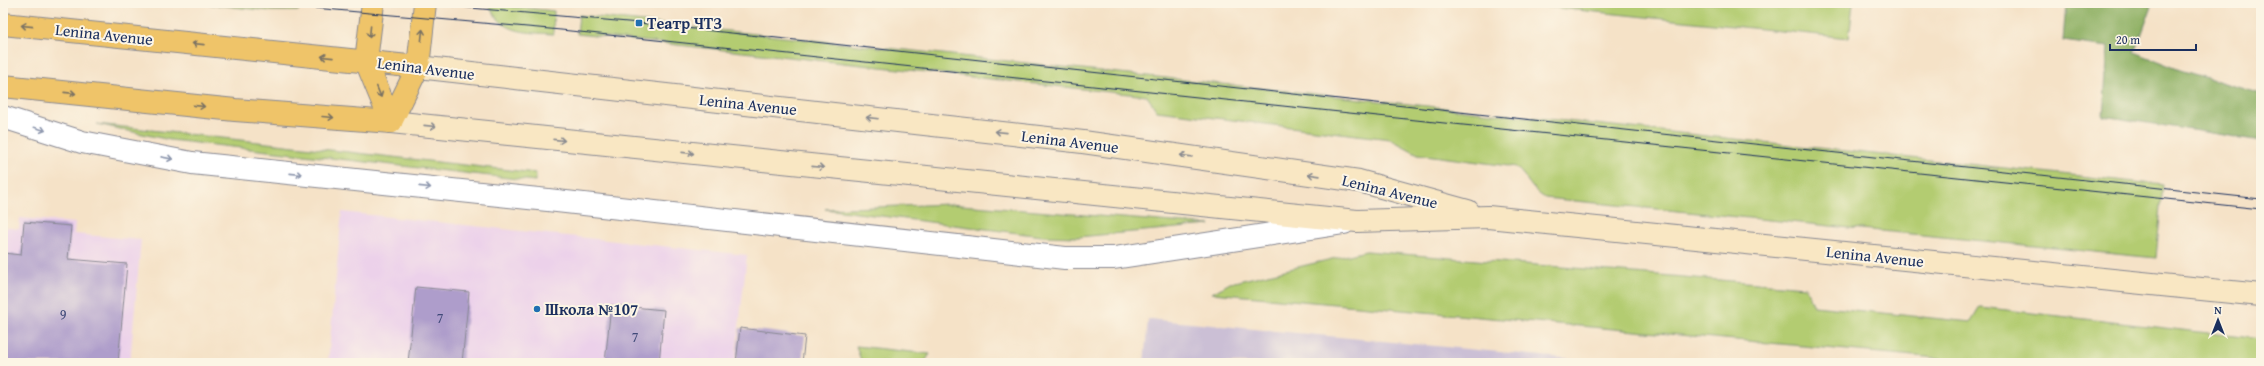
<svg xmlns="http://www.w3.org/2000/svg" width="2264" height="366" font-family="'Gentium Book Plus',serif">
<style>
.built{fill:#ecd1ea}
.industrial{fill:#cbbfd5}
.green{fill:#b3cc71;stroke:#677e68}
.forest{fill:#8eb063;stroke:#547060}
.building{fill:#ae9dcb}
.lines{fill:none;stroke-linecap:round;stroke-linejoin:round}
.street-casing{stroke:#888892;stroke-width:24}
.secondary-casing{stroke:#888892;stroke-width:24}
.primary-casing{stroke:#888892;stroke-width:24}
.street{stroke:#fff;stroke-width:22}
.secondary{stroke:#f9e7c3;stroke-width:22}
.primary{stroke:#efc469;stroke-width:22}
.tram{stroke:#1b2f5e;stroke-width:1}
.oneway{stroke:#7a7263}
.oneway2{stroke:#8a8b90}
.oneway3{stroke:#8d97ae}
.poi-dot{fill:#1f6fb2;stroke:#fcf5e5;stroke-width:1.5}
.labels{text-anchor:middle;stroke-width:4;stroke-linejoin:round;paint-order:stroke}
.number-label{font-size:14px;fill:#404a79}
.poi-label{font-size:16px;font-weight:bold;fill:#1b2f5e;stroke:#fcf5e5;text-anchor:start}
.street-label{font-size:16px;fill:#1b2f5e;stroke:#fcf5e5}
</style>
<rect width="100%" height="100%" fill="#fcf5e5"/>
<filter id="ink" filterUnits="userSpaceOnUse"><feTurbulence type="fractalNoise" baseFrequency=".025" numOctaves="2"/><feDisplacementMap in="SourceGraphic" scale="8" xChannelSelector="R" yChannelSelector="G"/><feConvolveMatrix kernelMatrix="1 2 1 2 8 2 1 2 1" color-interpolation-filters="sRGB"/></filter>
<filter id="wash" filterUnits="userSpaceOnUse"><feTurbulence type="fractalNoise" baseFrequency=".012" numOctaves="4" result="noise"/><feDisplacementMap in="SourceGraphic" scale="16" xChannelSelector="R" yChannelSelector="G"/><feGaussianBlur stdDeviation="0.9" result="paint"/><feColorMatrix in="noise" values="0 0 0 0 0 0 0 0 0 0 0 0 0 0 0 0 0 1.4 0 .05"/><feComposite in="paint" operator="in"/></filter>
<g filter="url(#wash)">
<rect width="100%" height="100%" fill="#f5e2c7"/>
<g class="built">
<polygon points="342,212 747,255 735,363 328,363"/>
<polygon points="20,218 75,223 74,234 141,240 130,363 3,363 3,227 19,229"/>
</g>
<polygon class="industrial" points="1148,319 1616,363 1144,363"/>
<g class="green">
<polygon points="196,3 302,3 298,11 271,11"/>
<polygon points="1509,3 1853,3 1849,38"/>
<path d="M488,4L554,11L553,34C523,32 503,34 488,4Z"/>
<path d="M579,15L2163,185L2156,258L1545,198C1529,188 1529,179 1516,167L1418,154L1390,139L1157,111L1147,96L577,34Z"/>
<polygon points="97,124 536,173 535,181 170,140"/>
<polygon points="949,204 1210,225 1078,237 1042,236 825,209"/>
<polygon points="1366,251 1805,287 1814,306 1971,322 1980,307 2261,339 2261,363 1992,363 1212,293 1230,283"/>
<polygon points="856,346 930,354 924,363 862,363"/>
</g>
<polygon class="forest" points="2066,3 2153,3 2135,52 2180,70 2261,94 2261,141 2103,116 2108,47 2063,41"/>
<g id="blocks">
<g class="building">
<polygon points="24,222 71,226 68,259 127,264 118,363 3,363 3,253 21,255"/>
<polygon points="416,287 469,292 462,363 408,363"/>
<polygon points="611,305 664,310 659,363 605,363"/>
<polygon points="740,328 805,336 802,363 736,363"/>
</g>
</g>
</g>
<g filter="url(#ink)">
<use href="#blocks" fill-opacity="0" stroke="#888892" stroke-width="1"/>
<g class="lines">
<g class="street-casing">
<polyline id="street" points="3,117 82,142 192,163 548,200 1065,258 1114,258 1344,223"/>
</g>
<g class="secondary-casing">
<g id="secondary">
<polyline points="418,67 1083,142 1359,181 1468,211"/>
<polyline points="391,122 1357,221 1488,217 2261,295"/>
</g>
</g>
<g class="primary-casing">
<g id="primary">
<polyline points="373,3 366,61 391,122"/>
<polyline points="3,24 418,67"/>
<polyline points="3,86 235,110 391,122"/>
<polyline points="391,122 418,67 425,3"/>
</g>
</g>
<use href="#street" class="street"/>
<use href="#secondary" class="secondary"/>
<use href="#primary" class="primary"/>
<g class="tram">
<polyline points="257,3 561,30 2261,209"/>
<polyline points="414,3 639,23 2261,199"/>
</g>
</g>
<defs><path id="oneway-shaft" d="M-6 0H5M1.5-3L5.5 0L1.5 3" fill="none" stroke-width="1.6" stroke-linecap="round" stroke-linejoin="round"/></defs>
<g class="oneway">
<use href="#oneway-shaft" transform="translate(27 26) rotate(-174)"/>
<use href="#oneway-shaft" transform="translate(370 32) rotate(96)"/>
<use href="#oneway-shaft" transform="translate(422 35) rotate(-84)"/>
<use href="#oneway-shaft" transform="translate(198 44) rotate(-174)"/>
<use href="#oneway-shaft" transform="translate(327 57) rotate(-174)"/>
<use href="#oneway-shaft" transform="translate(379 92) rotate(68)"/>
<use href="#oneway-shaft" transform="translate(70 93) rotate(6)"/>
<use href="#oneway-shaft" transform="translate(199 106) rotate(6)"/>
<use href="#oneway-shaft" transform="translate(328 117) rotate(5)"/>
</g>
<g class="oneway2">
<use href="#oneway-shaft" transform="translate(872 118) rotate(-174)"/>
<use href="#oneway-shaft" transform="translate(430 126) rotate(6)"/>
<use href="#oneway-shaft" transform="translate(1001 132) rotate(-174)"/>
<use href="#oneway-shaft" transform="translate(559 140) rotate(6)"/>
<use href="#oneway-shaft" transform="translate(688 153) rotate(6)"/>
<use href="#oneway-shaft" transform="translate(1186 156) rotate(-172)"/>
<use href="#oneway-shaft" transform="translate(818 167) rotate(6)"/>
<use href="#oneway-shaft" transform="translate(1314 175) rotate(-172)"/>
</g>
<g class="oneway3">
<use href="#oneway-shaft" transform="translate(40 129) rotate(17)"/>
<use href="#oneway-shaft" transform="translate(167 158) rotate(11)"/>
<use href="#oneway-shaft" transform="translate(296 174) rotate(6)"/>
<use href="#oneway-shaft" transform="translate(425 187) rotate(6)"/>
</g>
</g>
<g class="poi-dot">
<rect x="635" y="19" width="8" height="8" rx="2"/>
<circle cx="537" cy="309" r="4"/>
</g>
<g class="labels">
<g class="number-label">
<text x="63" y="319">9</text>
<text x="440" y="323">7</text>
<text x="635" y="342">7</text>
</g>
<g class="poi-label">
<text x="647" y="29">Театр ЧТЗ</text>
<text x="545" y="315">Школа №107</text>
</g>
<g class="street-label">
<text transform="translate(104 34) rotate(6)" y="6">Lenina Avenue</text>
<text transform="translate(426 68) rotate(7)" y="6">Lenina Avenue</text>
<text transform="translate(748 104) rotate(6)" y="6">Lenina Avenue</text>
<text transform="translate(1070 141) rotate(7)" y="6">Lenina Avenue</text>
<text transform="translate(1390 191) rotate(14)" y="6">Lenina Avenue</text>
<text transform="translate(1875 256) rotate(6)" y="6">Lenina Avenue</text>
</g>
</g>
<rect width="2264" height="366" fill="none" stroke="#fcf5e5" stroke-width="16"/>
<g transform="translate(2218 320)" stroke="#fcf5e5" stroke-width="3" paint-order="stroke">
<path d="M0-3L7 15L0 10L-7 15Z" fill="#1b2f5e"/>
<text y="-6" font-size="11" font-weight="bold" text-anchor="middle" fill="#1b2f5e">N</text>
</g>
<path d="M2110 44v6h86v-6" fill="none" stroke="#1b2f5e" stroke-width="2"/>
<text x="2116" y="44" font-size="12" fill="#1b2f5e" stroke="#fcf5e5" stroke-width="3" paint-order="stroke">20 m</text>
</svg>
